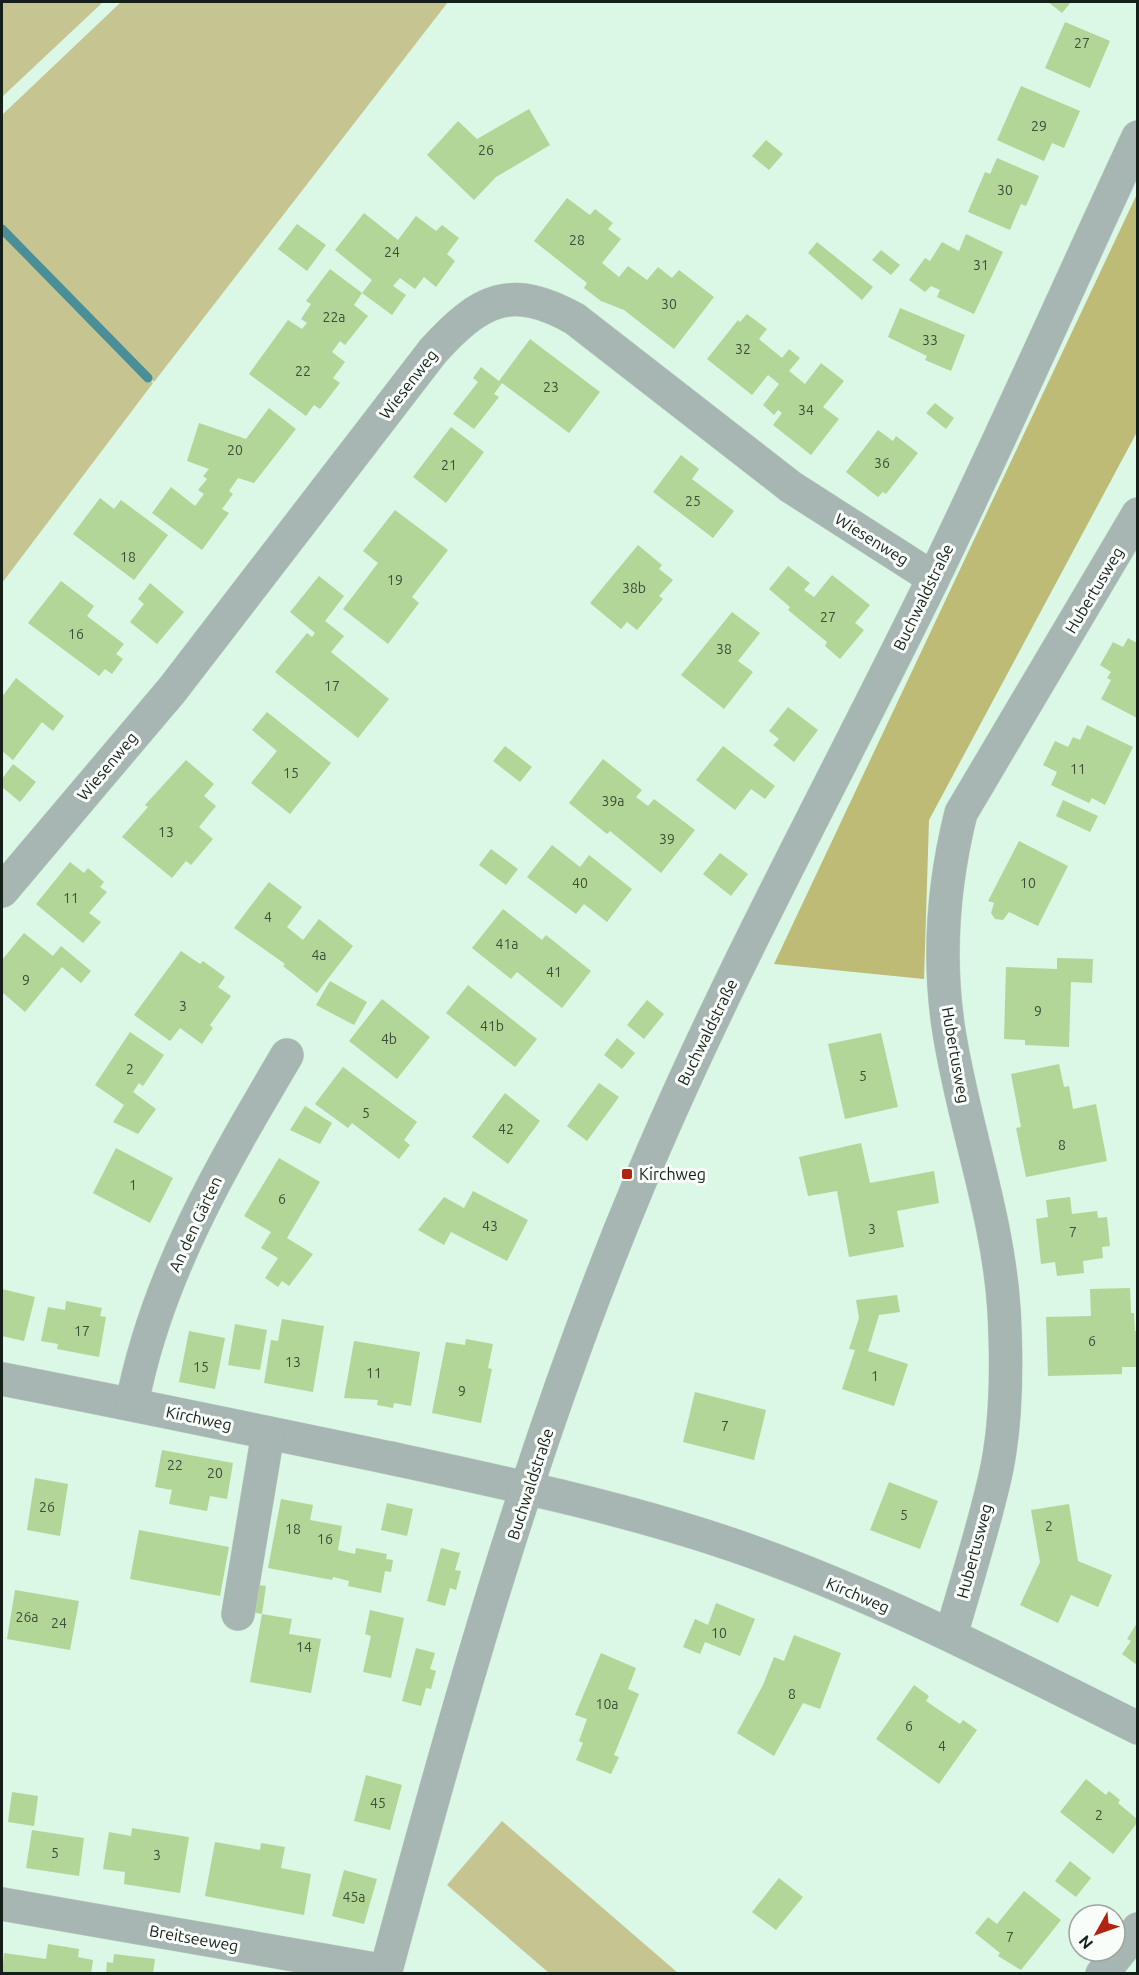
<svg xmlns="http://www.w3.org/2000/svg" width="1139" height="1975" font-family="Ubuntu,sans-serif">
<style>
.green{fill:#c6c591}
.forest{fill:#bdbb75}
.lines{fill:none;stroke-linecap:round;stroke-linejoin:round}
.stream{stroke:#4a8e97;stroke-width:9}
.building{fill:#b2d698}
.minor-casing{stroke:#bbd4c4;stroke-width:34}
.minor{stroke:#a7b5b3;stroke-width:33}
.poi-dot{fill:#b22412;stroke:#f8fdfa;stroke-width:2}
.labels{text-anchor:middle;stroke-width:6;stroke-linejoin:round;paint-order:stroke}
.number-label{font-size:14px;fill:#3c4d39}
.street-label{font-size:16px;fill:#151f19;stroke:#f8fdfa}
.poi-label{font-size:16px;fill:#151f19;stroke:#f8fdfa;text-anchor:start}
</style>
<rect width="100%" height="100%" fill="#dbf7e5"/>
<g class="green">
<polygon points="2,2 103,2 2,97"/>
<polygon points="121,2 448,2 154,382 2,228 2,115"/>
<polygon points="2,230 153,383 2,583"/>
<polygon points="502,1821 678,1973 549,1973 447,1885"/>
</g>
<polygon class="forest" points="1137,194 1137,432 929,820 924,979 774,964"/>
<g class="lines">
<polyline class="stream" points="2,229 148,378"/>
</g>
<g class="building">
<polygon points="1048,2 1071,2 1062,13"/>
<polygon points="1065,22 1110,41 1090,88 1045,68"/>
<polygon points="1021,86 1080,111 1064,148 1052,143 1044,161 997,140"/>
<polygon points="529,109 550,145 496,177 474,200 427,155 458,121 477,139"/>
<polygon points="766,140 783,154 769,170 752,156"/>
<polygon points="997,158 1039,176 1026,206 1021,204 1010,230 968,212 985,172 990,174"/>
<polygon points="567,198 590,215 595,209 613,223 608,229 621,239 602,263 619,277 628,266 647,280 658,267 672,278 679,270 714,297 674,349 624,310 601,301 584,288 587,283 534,241"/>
<polygon points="364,213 398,240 416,216 436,231 442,225 459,238 447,254 455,261 436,287 424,277 415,289 400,278 393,286 406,295 392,315 362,293 372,280 335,250"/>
<polygon points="297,224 326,245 307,271 278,249"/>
<polygon points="966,234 1003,252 974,314 937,297 940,290 931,286 925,292 909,280 925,258 930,261 942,242 959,251"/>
<polygon points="817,242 873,287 862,300 808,253"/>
<polygon points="881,250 900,265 891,275 872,260"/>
<polygon points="330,269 362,293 354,305 368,316 345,345 340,341 332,352 345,362 333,378 340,383 320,409 314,405 306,416 249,374 288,320 302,329 307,323 301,319 311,304 306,301"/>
<polygon points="900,308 965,335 951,371 925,360 927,356 888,337"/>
<polygon points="747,314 767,329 759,339 782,358 789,349 800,358 789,371 805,384 821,363 844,381 823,407 839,419 811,455 773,425 782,413 778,410 774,415 763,405 779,384 768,375 752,395 707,359 738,320 740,322"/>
<polygon points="530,339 600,392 569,433 502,383 494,394 499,397 474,429 453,414 478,382 473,378 481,367 499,381"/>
<polygon points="935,403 954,418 946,429 926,413"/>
<polygon points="269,408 296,429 254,483 238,478 229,491 233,494 222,509 229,513 202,550 152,513 171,487 195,506 204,494 198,490 207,479 203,476 209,469 187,461 199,423 246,439"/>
<polygon points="451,427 484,452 446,503 413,477"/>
<polygon points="878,430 893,441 896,436 918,453 886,494 883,492 878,497 846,472"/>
<polygon points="681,455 699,469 692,479 734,511 713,538 653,492"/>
<polygon points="100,498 114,509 121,500 168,535 134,580 73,534"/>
<polygon points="395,510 448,550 412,597 419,603 388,644 343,609 378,563 363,551"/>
<polygon points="638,545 662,565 659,569 673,580 659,596 663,599 637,630 627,622 621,629 590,603"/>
<polygon points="788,566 810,583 804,590 814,597 832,575 870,605 855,623 864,630 840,659 825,646 827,642 788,610 790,607 769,589"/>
<polygon points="319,576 344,596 325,621 344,636 331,652 389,699 358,738 275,672 307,633 312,637 315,633 290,612"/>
<polygon points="61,581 94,606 87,616 124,644 116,654 123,659 112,674 105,669 99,676 28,623"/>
<polygon points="150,583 184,612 157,644 130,622 144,604 138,599"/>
<polygon points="732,612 760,633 738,661 753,672 724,709 681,675"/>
<polygon points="1128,638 1137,643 1137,718 1101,699 1111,680 1107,678 1111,672 1100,665 1113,642 1123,647"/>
<polygon points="16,678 64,716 53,731 42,722 13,760 2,751 2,697"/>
<polygon points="788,707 818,730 794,762 773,745 779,739 769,731"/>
<polygon points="267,712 331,763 290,814 251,783 277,751 252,730"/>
<polygon points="1087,725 1133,747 1105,805 1092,798 1089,803 1051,785 1057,772 1043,765 1055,741 1068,747 1073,737 1080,740"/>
<polygon points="505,746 532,767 520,782 493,761"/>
<polygon points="723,746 775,786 765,799 751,789 735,810 696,780"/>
<polygon points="603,759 642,790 636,797 648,806 654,799 695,830 661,873 610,831 607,834 569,803"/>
<polygon points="186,760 214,784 204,796 216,806 199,827 213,839 191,865 186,861 172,878 122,837 148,807 145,805"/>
<polygon points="13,764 36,782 20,802 2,787 2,779"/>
<polygon points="1063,800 1098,816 1090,832 1056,816"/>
<polygon points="1019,841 1068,866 1038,926 1009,912 1003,920 995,919 991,913 994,903 988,901"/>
<polygon points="552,845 580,867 589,855 632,889 607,922 584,904 576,914 527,877"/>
<polygon points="491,849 518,869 506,885 479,865"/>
<polygon points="720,853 748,874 731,896 703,874"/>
<polygon points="70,862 84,873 88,868 104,882 100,887 107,892 89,913 101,922 83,943 36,904"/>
<polygon points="269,882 302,907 287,927 303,940 319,919 353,946 317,993 283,966 285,964 234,928"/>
<polygon points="503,909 542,940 546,935 591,971 562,1008 517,972 511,979 472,948"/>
<polygon points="24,933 53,956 61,946 91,971 81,983 62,967 25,1012 2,992 2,960"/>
<polygon points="181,951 200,964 203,961 225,977 218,987 231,996 210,1025 213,1028 202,1044 180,1028 170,1041 134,1015"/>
<polygon points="1057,958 1093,959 1092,983 1071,982 1069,1047 1025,1045 1025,1040 1004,1039 1006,967 1057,969"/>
<polygon points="330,981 367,1002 354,1025 316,1005"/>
<polygon points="468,985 537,1039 515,1067 446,1013"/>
<polygon points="382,999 430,1037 397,1079 349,1041"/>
<polygon points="647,1000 664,1014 644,1039 627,1025"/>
<polygon points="130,1032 164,1055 143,1086 139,1083 133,1092 156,1109 138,1134 113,1122 124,1105 95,1085"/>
<polygon points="881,1033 898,1107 845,1119 828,1044"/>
<polygon points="617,1038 635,1053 622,1069 604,1055"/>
<polygon points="1059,1064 1064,1087 1069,1086 1073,1109 1096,1104 1107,1161 1026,1177 1016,1128 1021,1127 1011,1074"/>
<polygon points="343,1067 417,1122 404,1140 410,1145 399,1159 352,1123 348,1128 315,1104"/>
<polygon points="599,1083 619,1097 587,1141 567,1126"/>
<polygon points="505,1093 540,1121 508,1164 472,1137"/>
<polygon points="305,1106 332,1123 320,1144 290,1130"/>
<polygon points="861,1143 870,1183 934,1171 939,1203 897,1211 904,1247 849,1257 837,1191 808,1196 799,1157"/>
<polygon points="116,1148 173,1178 150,1223 93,1193"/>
<polygon points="279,1158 320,1182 287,1238 313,1254 289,1286 282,1281 278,1287 265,1278 278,1258 261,1248 271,1232 244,1216"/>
<polygon points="473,1191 528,1220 507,1261 451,1232 444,1245 418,1230 444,1197 464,1208"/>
<polygon points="1070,1197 1072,1214 1097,1211 1098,1218 1107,1217 1110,1246 1102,1247 1103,1258 1083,1261 1084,1273 1057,1276 1055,1262 1041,1264 1036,1219 1048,1217 1046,1200"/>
<polygon points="1130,1288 1131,1313 1134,1313 1135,1331 1137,1331 1137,1367 1122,1367 1122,1374 1048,1376 1046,1317 1091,1316 1090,1289"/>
<polygon points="2,1289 35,1297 24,1341 2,1336"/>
<polygon points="897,1295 900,1312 879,1315 868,1351 908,1364 894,1406 842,1389 855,1350 849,1349 859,1318 856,1300"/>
<polygon points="66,1301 102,1308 100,1316 106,1317 99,1357 57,1349 58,1344 41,1341 48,1307 65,1310"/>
<polygon points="282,1319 324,1326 313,1392 264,1383 271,1340 278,1341"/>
<polygon points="235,1324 267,1330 260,1370 228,1365"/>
<polygon points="189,1331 225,1338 215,1389 179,1382"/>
<polygon points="466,1339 493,1344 488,1368 492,1369 481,1423 432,1413 446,1342 465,1345"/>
<polygon points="354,1341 420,1352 411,1406 394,1403 393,1408 377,1405 378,1400 344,1398"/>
<polygon points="695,1392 766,1410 754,1460 683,1442"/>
<polygon points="162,1450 233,1463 227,1499 210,1496 207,1511 169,1504 172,1490 155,1487"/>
<polygon points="35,1478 68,1484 60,1536 27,1530"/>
<polygon points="889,1482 938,1501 920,1549 870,1530"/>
<polygon points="281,1499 313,1505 310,1520 342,1526 338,1550 355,1554 356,1548 387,1554 386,1559 393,1560 391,1572 385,1571 381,1593 348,1586 349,1581 333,1577 332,1580 268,1568"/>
<polygon points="387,1503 413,1509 407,1536 381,1530"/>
<polygon points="1069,1504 1078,1561 1112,1575 1098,1607 1071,1595 1058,1623 1020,1605 1040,1562 1031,1510"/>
<polygon points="139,1530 229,1547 220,1596 130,1579"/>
<polygon points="441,1548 460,1553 455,1570 461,1571 456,1590 450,1588 445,1606 427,1601"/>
<polygon points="251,1584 266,1586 262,1614 246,1611"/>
<polygon points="15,1590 79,1601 70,1650 7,1639"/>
<polygon points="716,1603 755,1619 740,1656 705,1642 700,1654 683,1647 695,1619 708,1625"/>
<polygon points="370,1610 404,1618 391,1678 363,1672 371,1636 365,1634"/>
<polygon points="262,1614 292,1619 289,1634 321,1639 311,1693 250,1682"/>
<polygon points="1137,1623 1137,1665 1122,1654 1131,1641 1127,1639"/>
<polygon points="794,1635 841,1653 820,1709 803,1703 774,1756 737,1733 763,1685 774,1657 784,1661"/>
<polygon points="416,1648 435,1653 430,1669 436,1671 431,1689 426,1688 421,1706 402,1701"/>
<polygon points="601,1653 636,1668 628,1689 639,1694 614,1755 619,1757 611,1774 576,1760 583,1743 579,1741 587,1719 575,1715"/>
<polygon points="914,1685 929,1696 926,1701 942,1712 960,1724 963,1720 977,1730 939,1784 876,1739"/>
<polygon points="366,1775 402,1785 390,1830 354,1821"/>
<polygon points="1086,1779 1106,1795 1109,1791 1120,1800 1118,1803 1137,1819 1137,1823 1113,1854 1060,1812"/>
<polygon points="12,1792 38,1796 34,1826 8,1822"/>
<polygon points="132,1828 189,1837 180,1893 124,1884 125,1872 103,1869 109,1832 131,1836"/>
<polygon points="32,1830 84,1838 79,1876 26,1868"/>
<polygon points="215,1842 260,1850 261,1843 285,1847 281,1868 311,1874 304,1915 205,1896"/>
<polygon points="1070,1861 1091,1878 1076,1897 1055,1881"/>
<polygon points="344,1870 377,1879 364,1924 332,1916"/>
<polygon points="779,1878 803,1897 776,1930 752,1912"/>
<polygon points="1024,1891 1061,1920 1021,1970 998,1956 1000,1953 975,1933 988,1917 997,1924"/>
<polygon points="48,1944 79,1949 78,1957 93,1960 91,1974 2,1974 4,1953 46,1959"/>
<polygon points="114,1954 155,1959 153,1974 106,1974 107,1962 113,1963"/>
</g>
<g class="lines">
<g class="minor-casing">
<g id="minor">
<path d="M2,891L172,690L433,351C480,299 511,283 575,319L791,487L933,578"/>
<path d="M2,1379C131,1404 260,1431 390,1458C505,1483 621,1507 733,1545C873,1593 1005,1662 1138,1728"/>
<path d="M132,1404C156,1277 222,1165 287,1055"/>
<polyline points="238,1614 268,1433"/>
<path d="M951,1635C966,1583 983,1530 995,1477C1007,1425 1007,1364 1004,1310C998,1213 962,1121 948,1025C938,955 944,881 961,813L1138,514"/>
<polyline points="2,1904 386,1971"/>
<path d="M385,1974C457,1707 532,1439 639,1184C725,978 834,782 932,581C1003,435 1069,285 1138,137"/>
<polyline points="1102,1974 1138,1929"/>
</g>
</g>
<use href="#minor" class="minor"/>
</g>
<rect class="poi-dot" x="621" y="1168" width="12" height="12" rx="3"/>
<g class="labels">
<g class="number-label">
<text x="1082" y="48">27</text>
<text x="1039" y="131">29</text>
<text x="486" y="155">26</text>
<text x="1005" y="195">30</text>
<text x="577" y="245">28</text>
<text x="392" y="257">24</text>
<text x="981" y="270">31</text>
<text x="669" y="309">30</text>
<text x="334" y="322">22a</text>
<text x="930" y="345">33</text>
<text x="743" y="354">32</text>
<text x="303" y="376">22</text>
<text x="551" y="392">23</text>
<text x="806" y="415">34</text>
<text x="235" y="455">20</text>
<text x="882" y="468">36</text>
<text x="449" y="470">21</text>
<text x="693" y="506">25</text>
<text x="128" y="562">18</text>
<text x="395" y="585">19</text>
<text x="634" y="593">38b</text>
<text x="828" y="622">27</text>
<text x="76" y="639">16</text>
<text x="724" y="654">38</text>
<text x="332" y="691">17</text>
<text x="1078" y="774">11</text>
<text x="291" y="778">15</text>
<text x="613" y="806">39a</text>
<text x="166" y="837">13</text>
<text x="667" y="844">39</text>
<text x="580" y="888">40</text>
<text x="1028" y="888">10</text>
<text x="71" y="903">11</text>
<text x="268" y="922">4</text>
<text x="507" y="949">41a</text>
<text x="319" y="960">4a</text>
<text x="554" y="977">41</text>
<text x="26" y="985">9</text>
<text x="183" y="1011">3</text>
<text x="1038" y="1016">9</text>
<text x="492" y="1031">41b</text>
<text x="389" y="1044">4b</text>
<text x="130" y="1074">2</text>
<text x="863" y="1081">5</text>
<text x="366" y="1118">5</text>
<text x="506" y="1134">42</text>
<text x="1062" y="1150">8</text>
<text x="133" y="1190">1</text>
<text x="282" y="1204">6</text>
<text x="490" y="1231">43</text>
<text x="872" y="1234">3</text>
<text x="1073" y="1237">7</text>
<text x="82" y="1336">17</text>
<text x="1092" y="1346">6</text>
<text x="293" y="1367">13</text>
<text x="201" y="1372">15</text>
<text x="374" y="1378">11</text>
<text x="875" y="1381">1</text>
<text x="462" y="1396">9</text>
<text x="725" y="1431">7</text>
<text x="175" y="1470">22</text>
<text x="215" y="1478">20</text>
<text x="47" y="1512">26</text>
<text x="904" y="1520">5</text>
<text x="1049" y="1531">2</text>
<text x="293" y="1534">18</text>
<text x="325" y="1544">16</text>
<text x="27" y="1622">26a</text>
<text x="59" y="1628">24</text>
<text x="719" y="1638">10</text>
<text x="304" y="1652">14</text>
<text x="792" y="1699">8</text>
<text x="607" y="1709">10a</text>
<text x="909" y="1731">6</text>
<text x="942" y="1751">4</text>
<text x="378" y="1808">45</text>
<text x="1099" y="1820">2</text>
<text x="55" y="1858">5</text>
<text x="157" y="1860">3</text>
<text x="354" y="1902">45a</text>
<text x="1010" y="1942">7</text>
</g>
<g class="street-label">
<text transform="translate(408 384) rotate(-52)" y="6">Wiesenweg</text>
<text transform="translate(872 539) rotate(32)" y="6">Wiesenweg</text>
<text transform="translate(1094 590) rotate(-59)" y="6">Hubertusweg</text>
<text transform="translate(923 597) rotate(-64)" y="6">Buchwaldstraße</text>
<text transform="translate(107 766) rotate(-50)" y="6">Wiesenweg</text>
<text transform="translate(707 1032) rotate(-64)" y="6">Buchwaldstraße</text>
<text transform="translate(956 1055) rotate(80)" y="6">Hubertusweg</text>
<text transform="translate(195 1224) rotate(-65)" y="6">An den Gärten</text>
<text transform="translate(199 1418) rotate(12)" y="6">Kirchweg</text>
<text transform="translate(530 1484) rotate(-72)" y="6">Buchwaldstraße</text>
<text transform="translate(974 1551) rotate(-75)" y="6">Hubertusweg</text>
<text transform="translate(858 1595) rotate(23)" y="6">Kirchweg</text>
<text transform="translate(194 1938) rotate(10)" y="6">Breitseeweg</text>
</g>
<g class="poi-label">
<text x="639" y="1180">Kirchweg</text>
</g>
</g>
<rect width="1139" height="1975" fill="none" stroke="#151f19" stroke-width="6"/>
<g transform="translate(1097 1933) rotate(230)"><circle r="28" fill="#f8fdfa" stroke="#9da4a0" stroke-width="1.5"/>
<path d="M0-4.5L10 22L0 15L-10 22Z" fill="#b22412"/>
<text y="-9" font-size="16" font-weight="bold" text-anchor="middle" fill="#151f19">N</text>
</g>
</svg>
